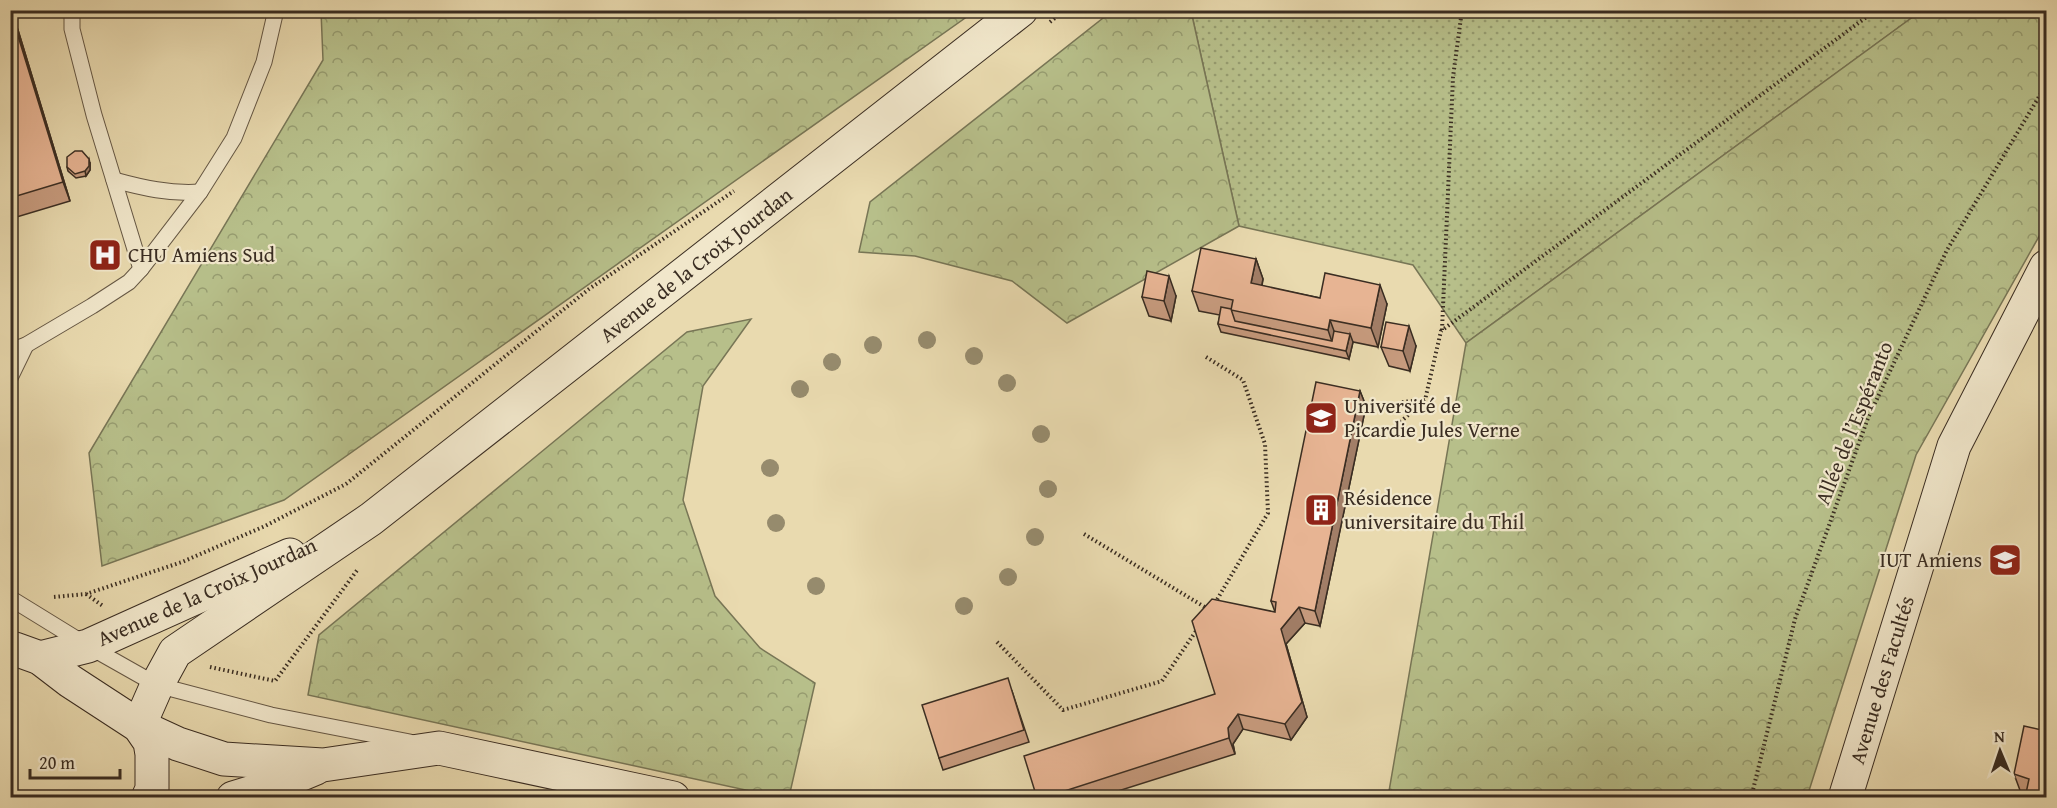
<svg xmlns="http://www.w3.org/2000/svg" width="2057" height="808" font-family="'Gentium Book Plus',serif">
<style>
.grass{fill:url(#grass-dots);stroke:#787656;stroke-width:1.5}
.forest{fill:url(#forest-crowns);stroke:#787656;stroke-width:1.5}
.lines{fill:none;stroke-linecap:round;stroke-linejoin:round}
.lane-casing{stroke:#665845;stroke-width:17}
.secondary-casing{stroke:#3a2d22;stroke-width:35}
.path{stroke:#3a2d22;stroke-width:4;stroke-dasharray:1.5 3;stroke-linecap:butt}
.lane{stroke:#f1e7cb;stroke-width:15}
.secondary{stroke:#f1e7cb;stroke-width:33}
.tree{fill:#968b6d}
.wall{fill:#c79b7e;stroke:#3a2d22;stroke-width:1.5}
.shaded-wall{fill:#a27e67;stroke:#3a2d22;stroke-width:1.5}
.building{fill:#e7b493;stroke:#3a2d22;stroke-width:1.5}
.labels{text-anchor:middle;stroke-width:4.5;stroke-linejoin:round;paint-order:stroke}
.poi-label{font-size:21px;fill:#3a2d22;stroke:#f1e7cb;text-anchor:start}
.street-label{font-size:21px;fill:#3a2d22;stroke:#f1e7cb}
</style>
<defs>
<pattern id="grass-dots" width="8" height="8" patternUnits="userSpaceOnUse" patternTransform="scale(1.5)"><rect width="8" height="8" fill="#b7bf8a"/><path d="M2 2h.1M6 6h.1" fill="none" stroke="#969c70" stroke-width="1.8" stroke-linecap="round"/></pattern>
<pattern id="forest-crowns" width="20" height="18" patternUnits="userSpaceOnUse" patternTransform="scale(1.5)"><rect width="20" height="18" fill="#b7bf8a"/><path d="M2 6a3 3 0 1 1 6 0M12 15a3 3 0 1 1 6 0" fill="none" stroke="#969c70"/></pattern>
</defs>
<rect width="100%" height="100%" fill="#e9daaf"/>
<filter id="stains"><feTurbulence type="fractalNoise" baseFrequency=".00333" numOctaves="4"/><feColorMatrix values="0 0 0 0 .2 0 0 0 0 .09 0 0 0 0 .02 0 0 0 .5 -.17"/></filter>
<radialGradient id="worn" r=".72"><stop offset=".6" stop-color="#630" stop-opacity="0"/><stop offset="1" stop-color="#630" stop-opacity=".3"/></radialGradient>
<polygon class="grass" points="1191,11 1921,11 1466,343 1413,265 1239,226"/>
<g class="forest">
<polygon points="321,11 321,10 975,11 284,500 102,566 89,453 323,60"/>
<polygon points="1112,11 1191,11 1239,226 1067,323 1012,281 915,256 859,252 870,202"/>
<polygon points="1921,11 2046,11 2046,224 1916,455 1807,797 1388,797 1466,343"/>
<polygon points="751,319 703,386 683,500 715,596 760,648 815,683 789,797 778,797 308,695 319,635 687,332"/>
</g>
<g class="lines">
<g class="lane-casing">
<g id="lane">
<polyline points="72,10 72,29 94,115 141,269"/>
<path d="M114,180C143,188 170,194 200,192"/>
<polyline points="10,351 26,345 92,306 129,282 141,269 200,192 234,138 264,62 276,10"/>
<polyline points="10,378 26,345"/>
<polyline points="10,598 88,646 157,685 271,715 410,742"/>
</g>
</g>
<g class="secondary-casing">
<g id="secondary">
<polyline points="10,649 15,649 40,658 70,681 139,726 150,742 152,754 152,789 148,798"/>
<polyline points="40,658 88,646 290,555"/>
<polyline points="139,726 157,685 175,652 371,519 1021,10"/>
<polyline points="139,726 178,744 224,759 323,765 439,748 673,798"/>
<polyline points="233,798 273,786 316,768"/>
<polyline points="1845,798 1954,446 2046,267"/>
</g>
</g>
<g class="path">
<polyline points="1050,22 1065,10"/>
<polyline points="1442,330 1453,77 1462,10"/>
<polyline points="1206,357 1243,380 1265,444 1268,513 1215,603"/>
<polyline points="1402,402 1425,400"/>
<polyline points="1397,425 1425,400 1441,331 1876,10"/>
<polyline points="1084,534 1208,609"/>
<polyline points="86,594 103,606"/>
<polyline points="54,597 86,594 182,562 265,526 346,484 589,289 734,191"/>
<polyline points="997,642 1063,710 1162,681 1198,628"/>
<polyline points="210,667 275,681 358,569"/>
<polyline points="1751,798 1795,619 1868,418 1947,250 2046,85"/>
</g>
<use href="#lane" class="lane"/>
<use href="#secondary" class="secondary"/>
</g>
<g class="tree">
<circle cx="927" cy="340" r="9"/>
<circle cx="873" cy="345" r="9"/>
<circle cx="974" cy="356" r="9"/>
<circle cx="832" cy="362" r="9"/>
<circle cx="1007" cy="383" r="9"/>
<circle cx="800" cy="389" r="9"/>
<circle cx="1041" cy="434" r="9"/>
<circle cx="770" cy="468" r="9"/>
<circle cx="1048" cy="489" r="9"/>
<circle cx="776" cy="523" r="9"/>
<circle cx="1035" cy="537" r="9"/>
<circle cx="1008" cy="577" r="9"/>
<circle cx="816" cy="586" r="9"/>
<circle cx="964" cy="606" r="9"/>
</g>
<g class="wall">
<polygon points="10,10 18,30 70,201 10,219"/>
<polygon points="90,163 90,170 86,176 76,178 68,171 67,167"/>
<polygon points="1256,259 1263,279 1262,286 1320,298 1387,304 1378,347 1353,342 1349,359 1221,332 1218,324 1220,315 1199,311 1192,291"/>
<polygon points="1176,296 1171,321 1149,316 1142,297"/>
<polygon points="1416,346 1410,371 1389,366 1381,347"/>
<polygon points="1360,391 1366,406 1320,626 1305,623 1286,644 1307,717 1291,740 1243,729 1233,744 1235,754 1096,798 1037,798 1215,694 1275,612 1271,601"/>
<polygon points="1012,691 1029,742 943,770 939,758"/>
<polygon points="2046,731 2046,798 2026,795 2021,793 2014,774"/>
</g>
<g class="shaded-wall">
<polygon points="11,10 18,30 70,201 63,182"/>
<polygon points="89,159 90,163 90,170 86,176 85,171"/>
<polygon points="1256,259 1263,279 1258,303 1251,283"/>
<polygon points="1169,276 1176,296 1171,321 1164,301"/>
<polygon points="1380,285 1387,304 1378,347 1371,328"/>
<polygon points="1330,320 1337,339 1334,348 1328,330"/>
<polygon points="1409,326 1416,346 1410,371 1403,351"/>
<polygon points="1350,334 1353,342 1349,359 1346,351"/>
<polygon points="1360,391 1366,406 1320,626 1315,611"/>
<polygon points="1299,607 1305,623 1286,644 1307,717 1291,740 1285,724 1281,629"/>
<polygon points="1238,714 1243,729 1233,744 1235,754 1229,738 1228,728"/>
<polygon points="2045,789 2046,798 2043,798"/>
</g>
<g class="building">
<polygon points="10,10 63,182 10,198"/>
<polygon points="75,151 82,151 89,159 89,166 85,171 75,174 67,167 67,157"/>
<polygon points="1201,248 1256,259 1251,283 1320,298 1325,273 1380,285 1371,328 1330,320 1328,330 1231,310 1233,300 1192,291"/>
<polygon points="1147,271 1169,276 1164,301 1142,297"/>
<polygon points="1221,307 1231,309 1235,321 1332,341 1334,331 1350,334 1346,351 1218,324"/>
<polygon points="1386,322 1409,326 1403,351 1381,347"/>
<polygon points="1316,382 1360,391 1315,611 1299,607 1281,629 1302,702 1285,724 1238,714 1228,728 1229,738 1043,798 1037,798 1024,756 1215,694 1192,621 1212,599 1275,612 1276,602 1271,601"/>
<polygon points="1008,678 1024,730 939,758 922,705"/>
<polygon points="2024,726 2046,731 2046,789 2045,789 2043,798 2025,798 2029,779 2014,774"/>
</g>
<defs>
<g id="hospital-square" transform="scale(1.725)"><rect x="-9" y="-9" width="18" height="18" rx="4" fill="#8f2418" stroke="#f1e7cb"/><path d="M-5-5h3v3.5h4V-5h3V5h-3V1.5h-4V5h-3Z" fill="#fff"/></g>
<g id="university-square" transform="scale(1.725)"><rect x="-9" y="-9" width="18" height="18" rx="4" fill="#8f2418" stroke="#f1e7cb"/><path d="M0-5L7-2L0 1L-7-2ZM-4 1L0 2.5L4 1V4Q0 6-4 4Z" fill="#fff"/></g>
<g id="building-square" transform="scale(1.725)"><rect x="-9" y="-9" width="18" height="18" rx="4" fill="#8f2418" stroke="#f1e7cb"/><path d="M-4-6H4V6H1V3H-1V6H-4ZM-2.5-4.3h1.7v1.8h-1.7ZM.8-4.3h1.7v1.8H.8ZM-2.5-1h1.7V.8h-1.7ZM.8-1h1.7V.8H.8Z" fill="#fff"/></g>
</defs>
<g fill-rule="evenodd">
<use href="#hospital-square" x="105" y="255"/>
<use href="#university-square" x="1321" y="418"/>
<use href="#building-square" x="1321" y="510"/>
<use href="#university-square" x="2005" y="560"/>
</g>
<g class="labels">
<g class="poi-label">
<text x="128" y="262">CHU Amiens Sud</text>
<text x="1344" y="413">Université de<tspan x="1344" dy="24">Picardie Jules Verne</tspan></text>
<text x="1344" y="505">Résidence<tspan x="1344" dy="24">universitaire du Thil</tspan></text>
<text x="1982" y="567" text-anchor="end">IUT Amiens</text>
</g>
<g class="street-label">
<text transform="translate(696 265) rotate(-38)" y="7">Avenue de la Croix Jourdan</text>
<text transform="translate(1854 423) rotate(-68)" y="7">Allée de l’Espéranto</text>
<text transform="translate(207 592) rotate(-24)" y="7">Avenue de la Croix Jourdan</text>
<text transform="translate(1882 680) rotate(-73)" y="7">Avenue des Facultés</text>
</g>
</g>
<rect width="2057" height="808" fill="none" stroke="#e9daaf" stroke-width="36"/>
<rect x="12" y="12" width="2033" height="784" fill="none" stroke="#3a2d22" stroke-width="3"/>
<rect x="18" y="18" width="2021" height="772" fill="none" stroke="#3a2d22" stroke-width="1.5"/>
<g transform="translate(2000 751) rotate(358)" stroke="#f1e7cb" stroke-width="4.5" paint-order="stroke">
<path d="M0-4.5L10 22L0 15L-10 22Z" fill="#3a2d22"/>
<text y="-9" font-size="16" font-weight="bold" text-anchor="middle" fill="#3a2d22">N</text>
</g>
<path d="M30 769v9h90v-9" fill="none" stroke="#3a2d22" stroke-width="3"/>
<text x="39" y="769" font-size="18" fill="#3a2d22" stroke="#f1e7cb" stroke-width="4.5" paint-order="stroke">20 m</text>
<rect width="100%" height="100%" filter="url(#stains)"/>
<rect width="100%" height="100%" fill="url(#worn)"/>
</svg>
